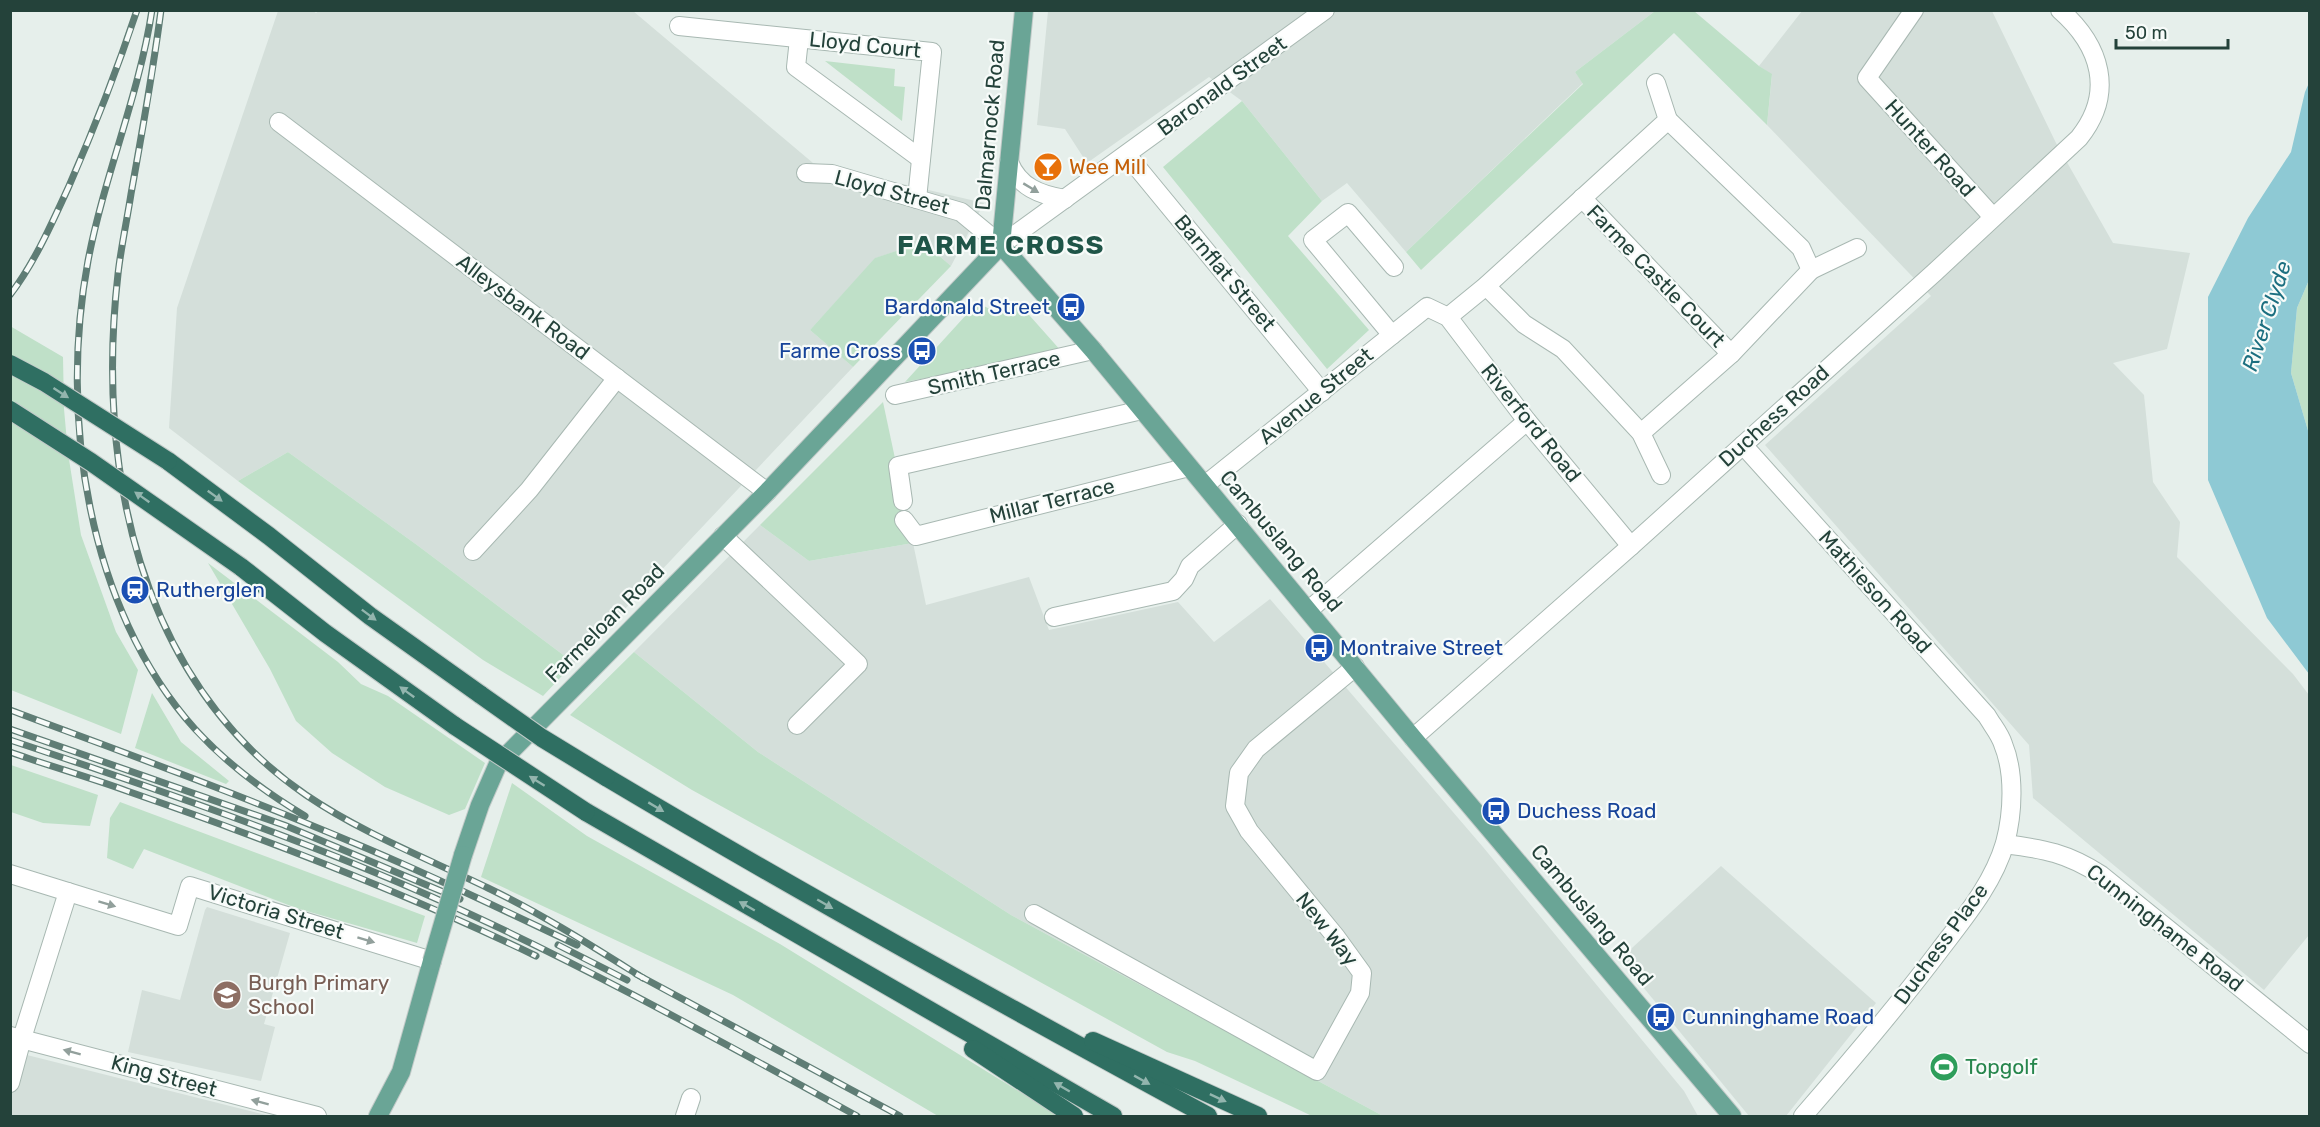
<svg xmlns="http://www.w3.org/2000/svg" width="2320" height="1127" font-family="Rubik,sans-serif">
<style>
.built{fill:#d4dfda}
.green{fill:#bfe0c8}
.water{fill:#8ec9d4}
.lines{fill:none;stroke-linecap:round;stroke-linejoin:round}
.minor-casing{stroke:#a8b8b2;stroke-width:20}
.major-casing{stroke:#c2cac8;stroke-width:20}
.highway-casing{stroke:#c2cac8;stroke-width:20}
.minor{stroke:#fff;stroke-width:18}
.major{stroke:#6aa596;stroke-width:18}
.highway{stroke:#2f6f62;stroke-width:18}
.rail-casing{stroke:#5f7d75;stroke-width:7}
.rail{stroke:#f7fbf9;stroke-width:4.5;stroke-dasharray:14;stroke-linecap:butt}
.major-bridge-casing{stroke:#c2cac8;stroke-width:20;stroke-linecap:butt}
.highway-bridge-casing{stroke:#c2cac8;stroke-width:20;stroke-linecap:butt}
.major-bridge{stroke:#6aa596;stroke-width:18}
.highway-bridge{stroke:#2f6f62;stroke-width:18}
.oneway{fill:#92a09c}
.oneway2{fill:#93b5ae}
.labels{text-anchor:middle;stroke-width:4.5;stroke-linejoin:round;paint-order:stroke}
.street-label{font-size:21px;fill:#24423a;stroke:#f7fbf9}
.food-label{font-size:21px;fill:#c56008;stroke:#f7fbf9;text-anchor:start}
.transit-label{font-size:21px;fill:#164399;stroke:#f7fbf9;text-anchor:start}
.education-label{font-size:21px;fill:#785e54;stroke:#f7fbf9;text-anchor:start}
.leisure-label{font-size:21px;fill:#27864d;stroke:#f7fbf9;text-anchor:start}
.water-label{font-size:22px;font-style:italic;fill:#1c6f80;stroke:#f7fbf9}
.district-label{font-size:27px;font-weight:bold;letter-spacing:1.5px;fill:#1f5548;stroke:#f7fbf9}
</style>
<rect width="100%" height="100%" fill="#e6efeb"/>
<g class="built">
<polygon points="320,10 633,11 813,163 984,203 951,266 923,242 876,258 810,330 853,367 574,663 417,545 288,452 238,481 169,428 177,308 278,11 313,11 316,13"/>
<polygon points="1048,11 1655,11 1575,72 1583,83 1406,252 1347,183 1322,201 1242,101 1209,77 1087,163 1065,129 1037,125"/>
<polygon points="1802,11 1992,11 2056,143 2113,243 2190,253 2167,349 2113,363 2144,395 2153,482 2180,522 2177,557 2293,674 2309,695 2309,935 2264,990 2033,798 2029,745 1765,445 1931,296 1767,125 1772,75 1759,66"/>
<polygon points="760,525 809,561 913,543 926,605 1029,577 1049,630 1178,602 1214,642 1270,599 1483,847 1684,1091 1698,1116 1383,1116 1011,915 758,752 634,652"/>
<polygon points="1721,866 1876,1003 1786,1116 1749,1116 1620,959"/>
<polygon points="207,907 290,933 264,1024 275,1027 261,1081 128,1052 142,990 180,1000 205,910"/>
<polygon points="11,1051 270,1116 11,1116"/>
</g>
<g class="green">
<polygon points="1655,11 1694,11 1759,66 1772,74 1767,125 1674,33 1421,270 1406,252 1583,84 1575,72"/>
<polygon points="825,61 895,69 894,86 905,87 902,121"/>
<polygon points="1242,101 1322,201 1288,236 1369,330 1327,369 1163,167"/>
<polygon points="923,242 951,266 853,367 810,330 875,258"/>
<polygon points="2309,280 2309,434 2291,373 2297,308"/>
<polygon points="977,303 999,313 1022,307 1062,352 905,382"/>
<polygon points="10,326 63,357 64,409 68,453 81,535 116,632 138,670 121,734 11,690"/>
<polygon points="883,402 913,543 809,561 760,525"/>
<polygon points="288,452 417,545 574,663 543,696 483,660 238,481"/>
<polygon points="208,563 338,662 361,684 388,696 485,763 465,809 449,815 385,787 332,753 296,721 270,669"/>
<polygon points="634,652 758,752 1011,915 1383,1116 1312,1116 1195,1061 1167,1052 692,790 570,715"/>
<polygon points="152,693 181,742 229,781 226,784 135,748"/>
<polygon points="11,765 98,795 90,826 43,823 11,812"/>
<polygon points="512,783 587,836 780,944 1059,1116 938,1116 733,995 481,877"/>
<polygon points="120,802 425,916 417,943 296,908 144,849 133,869 107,858 110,818"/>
</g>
<polygon class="water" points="2309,83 2309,280 2297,308 2291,373 2309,434 2309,674 2267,618 2208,480 2208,297 2248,218 2291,152 2305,92"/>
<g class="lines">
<g class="minor-casing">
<g id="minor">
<polyline points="1914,10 1867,78 1993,217"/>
<polyline points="679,26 932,52 917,199"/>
<polyline points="799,39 796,67 921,159"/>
<polyline points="1668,120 1801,248 1811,270 1731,354"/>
<polyline points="279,122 767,492"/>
<polyline points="1127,155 1322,392"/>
<path d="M1009,162C1019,187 1040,195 1065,199"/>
<polyline points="806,173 832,174 961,212 1001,245 1325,10"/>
<polyline points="1582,198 1731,354 1641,433"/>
<polyline points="1811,270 1857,248"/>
<polyline points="1486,286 1524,324 1563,349 1641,433 1661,475"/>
<polyline points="1448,317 1486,286 1668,120 1656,83"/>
<polyline points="1392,335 1313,240 1348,213 1394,267"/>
<polyline points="895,395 1093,350"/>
<path d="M1743,445L1987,716C1992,725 2000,734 2003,744C2015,773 2013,813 2005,843C1993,884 1964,918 1939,951C1896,1008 1850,1062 1803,1116"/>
<polyline points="1205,485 1427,307 1448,317 1527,421 1631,546"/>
<polyline points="903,501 898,466 1142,410"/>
<polyline points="904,520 916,536 1189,467"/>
<polyline points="723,536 858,664 797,725"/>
<polyline points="473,551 529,490 617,378"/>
<polyline points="1309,610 1527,421"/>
<polyline points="1054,617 1173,591 1184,579 1190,566 1238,524"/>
<path d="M1413,738L1631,546L1935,272L2079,138C2115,93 2101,46 2060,10"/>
<path d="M2005,844C2044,849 2067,853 2101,875L2310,1044"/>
<polyline points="10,874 178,926 190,886 432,961"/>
<polyline points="1034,914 1317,1071 1360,993 1362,973 1336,937 1249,831 1235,806 1239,773 1256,749 1355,667"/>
<polyline points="10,1036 317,1116"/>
<polyline points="10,1083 23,1035 68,892"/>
<polyline points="685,1116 691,1098"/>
</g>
</g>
<g class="major-casing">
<g id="major">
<polyline points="1001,245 1093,350 1413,738 1732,1116"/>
<polyline points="1001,245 1024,10"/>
<polyline points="463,855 480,805 498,764 767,492 1001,245"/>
<polyline points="378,1116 401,1072 432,961"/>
</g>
</g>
<g class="highway-casing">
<g id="highway">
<polyline points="168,461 269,536 370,616 481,695"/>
<polyline points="241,567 325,633 455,726"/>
<path d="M606,777C804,895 1006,1006 1208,1116"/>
<polyline points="586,812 1113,1116"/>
<polyline points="1093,1041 1258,1116"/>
<polyline points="973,1049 1074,1116"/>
</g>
</g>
<use href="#minor" class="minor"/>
<use href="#major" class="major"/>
<use href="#highway" class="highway"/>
<g class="rail-casing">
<g id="rail">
<path d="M152,10C139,96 104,176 88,261C59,415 87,609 195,729C227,764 265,792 305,816"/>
<path d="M161,10C153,72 142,133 131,194C127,220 121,247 118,274C96,465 137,679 306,795C362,833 426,858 488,888C542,914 592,946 643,978"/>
<path d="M10,295C35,262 52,223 69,186C94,129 117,70 137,10"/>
<path d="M10,710C125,753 241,795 354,843C429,874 503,910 577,945"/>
<polyline points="10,729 284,825 460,899"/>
<path d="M10,740C154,788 300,838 439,900C582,964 720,1041 857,1116"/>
<path d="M10,752C49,766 89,777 127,791C266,839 403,892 536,956"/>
<polyline points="558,945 627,980"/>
<polyline points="636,974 900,1116"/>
</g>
</g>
<use href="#rail" class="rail"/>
<g class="major-bridge-casing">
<polyline id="major-bridge" points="432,961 463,855"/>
</g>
<g class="highway-bridge-casing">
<g id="highway-bridge">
<polyline points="10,364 44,382 168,461"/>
<polyline points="10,410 91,462 241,567"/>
<polyline points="481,695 542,738 606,777"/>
<polyline points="455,726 586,812"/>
</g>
</g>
<use href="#major-bridge" class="major-bridge"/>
<use href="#highway-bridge" class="highway-bridge"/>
</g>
<defs><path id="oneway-solid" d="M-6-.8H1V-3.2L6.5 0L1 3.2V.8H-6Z" transform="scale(1.5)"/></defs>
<g class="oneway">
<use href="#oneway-solid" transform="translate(1031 188) rotate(31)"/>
<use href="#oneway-solid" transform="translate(107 904) rotate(17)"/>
<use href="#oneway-solid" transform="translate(366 940) rotate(17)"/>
<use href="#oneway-solid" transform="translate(72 1052) rotate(-165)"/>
<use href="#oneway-solid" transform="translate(260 1102) rotate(-165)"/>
</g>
<g class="oneway2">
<use href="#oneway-solid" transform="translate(61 393) rotate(33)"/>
<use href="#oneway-solid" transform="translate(215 496) rotate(36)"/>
<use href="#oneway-solid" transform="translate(142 497) rotate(-145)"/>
<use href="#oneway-solid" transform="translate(369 615) rotate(37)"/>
<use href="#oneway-solid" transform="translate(407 692) rotate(-144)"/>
<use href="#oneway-solid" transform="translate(537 781) rotate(-148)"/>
<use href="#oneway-solid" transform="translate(656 807) rotate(31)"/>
<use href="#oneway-solid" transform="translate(825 904) rotate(30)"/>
<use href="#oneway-solid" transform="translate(747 906) rotate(-150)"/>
<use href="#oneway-solid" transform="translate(1142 1080) rotate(29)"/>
<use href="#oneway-solid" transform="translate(1062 1087) rotate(-150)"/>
<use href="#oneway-solid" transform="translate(1218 1098) rotate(25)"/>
</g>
<defs>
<g id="bar-disc" transform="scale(1.5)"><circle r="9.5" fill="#e8710a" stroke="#f7fbf9"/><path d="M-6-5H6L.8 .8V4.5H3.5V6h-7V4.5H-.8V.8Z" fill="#fff"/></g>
<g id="bus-disc" transform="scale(1.5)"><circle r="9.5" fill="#1a4fb4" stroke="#f7fbf9"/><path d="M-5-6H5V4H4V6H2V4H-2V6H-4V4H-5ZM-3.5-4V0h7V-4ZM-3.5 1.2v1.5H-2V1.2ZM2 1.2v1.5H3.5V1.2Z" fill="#fff"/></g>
<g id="station-disc" transform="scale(1.5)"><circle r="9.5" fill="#1a4fb4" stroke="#f7fbf9"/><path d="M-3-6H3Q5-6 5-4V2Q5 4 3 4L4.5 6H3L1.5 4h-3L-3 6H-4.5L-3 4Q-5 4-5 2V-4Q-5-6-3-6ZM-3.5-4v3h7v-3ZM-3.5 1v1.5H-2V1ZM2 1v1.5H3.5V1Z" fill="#fff"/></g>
<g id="school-disc" transform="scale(1.5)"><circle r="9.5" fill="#8d6e63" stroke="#f7fbf9"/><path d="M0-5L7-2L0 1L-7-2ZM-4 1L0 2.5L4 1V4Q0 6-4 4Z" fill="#fff"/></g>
<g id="stadium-disc" transform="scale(1.5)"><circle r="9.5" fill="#2e9e5b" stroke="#f7fbf9"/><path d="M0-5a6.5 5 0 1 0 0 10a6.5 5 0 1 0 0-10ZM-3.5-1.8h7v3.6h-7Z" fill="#fff"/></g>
</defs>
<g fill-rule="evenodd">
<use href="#bar-disc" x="1048" y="167"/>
<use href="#bus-disc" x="1071" y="307"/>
<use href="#bus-disc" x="922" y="351"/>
<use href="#station-disc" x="135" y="590"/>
<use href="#bus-disc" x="1319" y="648"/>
<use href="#bus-disc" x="1496" y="811"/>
<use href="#school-disc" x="227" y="995"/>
<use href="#bus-disc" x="1661" y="1017"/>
<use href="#stadium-disc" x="1944" y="1067"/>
</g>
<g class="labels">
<g class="street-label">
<text transform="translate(865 45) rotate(6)" y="7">Lloyd Court</text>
<text transform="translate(1222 86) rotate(-36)" y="7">Baronald Street</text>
<text transform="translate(990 125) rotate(-85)" y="7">Dalmarnock Road</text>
<text transform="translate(1930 148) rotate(48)" y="7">Hunter Road</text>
<text transform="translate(892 192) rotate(15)" y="7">Lloyd Street</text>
<text transform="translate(1225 273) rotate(50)" y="7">Barnflat Street</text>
<text transform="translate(1656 276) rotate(46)" y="7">Farme Castle Court</text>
<text transform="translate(523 307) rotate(37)" y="7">Alleysbank Road</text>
<text transform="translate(994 373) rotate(-13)" y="7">Smith Terrace</text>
<text transform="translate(1316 396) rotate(-39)" y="7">Avenue Street</text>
<text transform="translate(1774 416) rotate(-42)" y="7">Duchess Road</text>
<text transform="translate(1531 423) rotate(51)" y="7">Riverford Road</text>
<text transform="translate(1052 501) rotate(-14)" y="7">Millar Terrace</text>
<text transform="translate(1281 541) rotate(50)" y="7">Cambuslang Road</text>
<text transform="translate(1875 592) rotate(48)" y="7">Mathieson Road</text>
<text transform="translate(605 623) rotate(-45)" y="7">Farmeloan Road</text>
<text transform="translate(276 912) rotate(17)" y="7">Victoria Street</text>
<text transform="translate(1592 915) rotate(50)" y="7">Cambuslang Road</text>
<text transform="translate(2165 928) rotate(38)" y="7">Cunninghame Road</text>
<text transform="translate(1327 929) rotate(52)" y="7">New Way</text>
<text transform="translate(1941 944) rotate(-54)" y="7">Duchess Place</text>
<text transform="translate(164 1076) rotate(15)" y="7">King Street</text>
</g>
<g class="food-label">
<text x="1069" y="174">Wee Mill</text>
</g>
<g class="transit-label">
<text x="1050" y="314" text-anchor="end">Bardonald Street</text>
<text x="901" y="358" text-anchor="end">Farme Cross</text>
<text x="156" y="597">Rutherglen</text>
<text x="1340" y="655">Montraive Street</text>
<text x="1517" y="818">Duchess Road</text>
<text x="1682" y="1024">Cunninghame Road</text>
</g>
<g class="education-label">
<text x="248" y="990">Burgh Primary<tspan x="248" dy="24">School</tspan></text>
</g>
<g class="leisure-label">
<text x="1965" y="1074">Topgolf</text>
</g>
<g class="water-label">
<text transform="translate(2266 316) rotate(-72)" y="8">River Clyde</text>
</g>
<g class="district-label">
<text x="1001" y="254">FARME CROSS</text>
</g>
</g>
<rect width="2320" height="1127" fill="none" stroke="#24423a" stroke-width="24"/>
<path d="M2116 39v9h112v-9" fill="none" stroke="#24423a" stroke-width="3"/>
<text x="2125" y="39" font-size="18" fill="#24423a" stroke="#f7fbf9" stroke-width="4.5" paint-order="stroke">50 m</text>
</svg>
